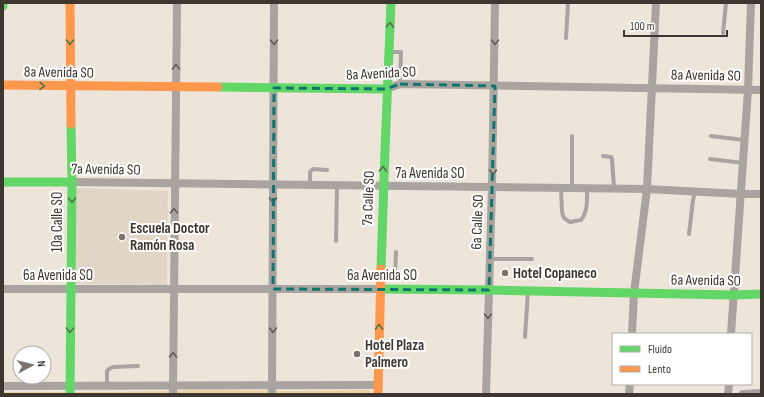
<svg xmlns="http://www.w3.org/2000/svg" width="764" height="397" font-family="'Sofia Sans Condensed',sans-serif">
<style>
.education{fill:#e1d6c6}
.green{fill:#edd0a4}
.lines{fill:none;stroke-linecap:round;stroke-linejoin:round}
.lane{stroke:#aaa4a1;stroke-width:4}
.street{stroke:#aaa4a1;stroke-width:8}
.fast{stroke:#63d668;stroke-width:9}
.slow{stroke:#ff974d;stroke-width:9}
.oneway{stroke:#4c7746}
.oneway2{stroke:#635d57}
.marked{fill:none;stroke:#0f766e;stroke-width:3;stroke-dasharray:8 5;stroke-linejoin:round}
.poi-dot{fill:#7b746a;stroke:#fff;stroke-width:1.5}
.labels{text-anchor:middle;stroke-width:4;stroke-linejoin:round;paint-order:stroke}
.street-label{font-size:15px;fill:#3d372f;stroke:#fff}
.poi-label{font-size:15px;font-weight:bold;fill:#3d372f;stroke:#fff;text-anchor:start}
</style>
<rect width="100%" height="100%" fill="#ede5d9"/>
<polygon class="education" points="76,188 168,191 167,285 75,284"/>
<polygon class="green" points="218,390 293,391 370,390 370,394 3,394 3,392 110,392"/>
<g class="lines">
<g class="lane">
<polyline points="723,33 726,3"/>
<polyline points="566,38 568,3"/>
<polyline points="390,52 401,52 400,84"/>
<polyline points="572,136 572,188"/>
<polyline points="711,136 744,140"/>
<polyline points="603,156 611,157 612,159 614,188"/>
<polyline points="710,159 743,163"/>
<polyline points="310,185 310,172 313,169 327,170"/>
<path d="M561,188L562,212L564,218L570,222L581,220C588,212 587,199 587,189"/>
<polyline points="689,234 693,200 695,192"/>
<polyline points="336,241 337,186"/>
<polyline points="490,259 532,259"/>
<polyline points="395,274 396,252"/>
<polyline points="525,337 528,291"/>
<polyline points="107,385 107,371 109,369 113,367 138,366"/>
</g>
<g class="street">
<polyline points="386,89 400,84 761,90"/>
<polyline points="72,182 647,189 741,194 761,194"/>
<polyline points="3,289 380,289"/>
<polyline points="632,334 634,293 647,189 656,3"/>
<polyline points="731,334 748,90 751,3"/>
<polyline points="3,386 378,385"/>
<polyline points="173,394 177,3"/>
<polyline points="272,394 274,3"/>
<polyline points="486,394 492,187 495,3"/>
<polyline points="629,394 630,384"/>
<polyline points="728,394 729,384"/>
<polyline points="743,394 761,393"/>
</g>
<g class="fast">
<polyline points="3,3 3,6"/>
<polyline points="218,87 386,89"/>
<polyline points="3,182 72,182"/>
<polyline points="381,269 385,150 391,3"/>
<polyline points="380,289 489,290 733,295 761,294"/>
<polyline points="70,394 72,182 71,124"/>
</g>
<g class="slow">
<polyline points="70,3 71,124"/>
<polyline points="3,85 218,87"/>
<polyline points="378,394 381,269"/>
</g>
</g>
<defs><path id="oneway-chevron" d="M-2-3.5L2.5 0L-2 3.5" fill="none" stroke-width="1.6" stroke-linecap="round" stroke-linejoin="round"/></defs>
<g class="oneway">
<use href="#oneway-chevron" transform="translate(390 25) rotate(-87)"/>
<use href="#oneway-chevron" transform="translate(70 42) rotate(90)"/>
<use href="#oneway-chevron" transform="translate(42 86) rotate(1)"/>
<use href="#oneway-chevron" transform="translate(383 169) rotate(-88)"/>
<use href="#oneway-chevron" transform="translate(72 200) rotate(90)"/>
<use href="#oneway-chevron" transform="translate(379 327) rotate(-89)"/>
<use href="#oneway-chevron" transform="translate(70 330) rotate(91)"/>
</g>
<g class="oneway2">
<use href="#oneway-chevron" transform="translate(274 42) rotate(90)"/>
<use href="#oneway-chevron" transform="translate(495 42) rotate(90)"/>
<use href="#oneway-chevron" transform="translate(176 67) rotate(-90)"/>
<use href="#oneway-chevron" transform="translate(493 172) rotate(91)"/>
<use href="#oneway-chevron" transform="translate(273 200) rotate(90)"/>
<use href="#oneway-chevron" transform="translate(174 211) rotate(-89)"/>
<use href="#oneway-chevron" transform="translate(488 316) rotate(91)"/>
<use href="#oneway-chevron" transform="translate(273 330) rotate(90)"/>
<use href="#oneway-chevron" transform="translate(173 355) rotate(-89)"/>
</g>
<path class="marked" d="M400,84L495,86L489,290L273,289L274,88L386,89Z"/>
<g class="poi-dot">
<circle cx="122" cy="237" r="4"/>
<circle cx="505" cy="273" r="4"/>
<circle cx="357" cy="354" r="4"/>
</g>
<g class="labels">
<g class="street-label">
<text transform="translate(59 72) rotate(1)" y="5">8a Avenida SO</text>
<text transform="translate(381 73) rotate(-3)" y="5">8a Avenida SO</text>
<text transform="translate(706 75) rotate(1)" y="5">8a Avenida SO</text>
<text transform="translate(106 169) rotate(1)" y="5">7a Avenida SO</text>
<text x="430" y="178">7a Avenida SO</text>
<text transform="translate(368 198) rotate(-88)" y="5">7a Calle SO</text>
<text transform="translate(57 222) rotate(-90)" y="5">10a Calle SO</text>
<text transform="translate(477 222) rotate(-88)" y="5">6a Calle SO</text>
<text x="58" y="280">6a Avenida SO</text>
<text x="382" y="280">6a Avenida SO</text>
<text transform="translate(706 280) rotate(1)" y="5">6a Avenida SO</text>
</g>
<g class="poi-label">
<text x="130" y="233">Escuela Doctor<tspan x="130" dy="17">Ramón Rosa</tspan></text>
<text x="513" y="278">Hotel Copaneco</text>
<text x="365" y="350">Hotel Plaza<tspan x="365" dy="17">Palmero</tspan></text>
</g>
</g>
<rect width="764" height="397" fill="none" stroke="#3d372f" stroke-width="8"/>
<rect x="612" y="333" width="140" height="52" fill="#ffffff" stroke="#b1afac"/>
<rect x="620" y="346" width="20" height="6" fill="#63d668" stroke="#b1afac"/>
<text x="648" y="353" font-size="12" fill="#3d372f">Fluido</text>
<rect x="620" y="366" width="20" height="6" fill="#ff974d" stroke="#b1afac"/>
<text x="648" y="373" font-size="12" fill="#3d372f">Lento</text>
<g transform="translate(32 365) rotate(83)"><circle r="19" fill="#ffffff" stroke="#b1afac"/>
<path d="M0-3L7 15L0 10L-7 15Z" fill="#7b746a"/>
<text y="-6" font-size="11" font-weight="bold" text-anchor="middle" fill="#3d372f">N</text>
</g>
<path d="M624 30v6h103v-6" fill="none" stroke="#3d372f" stroke-width="2"/>
<text x="630" y="30" font-size="12" fill="#3d372f" stroke="#ffffff" stroke-width="3" paint-order="stroke">100 m</text>
</svg>
